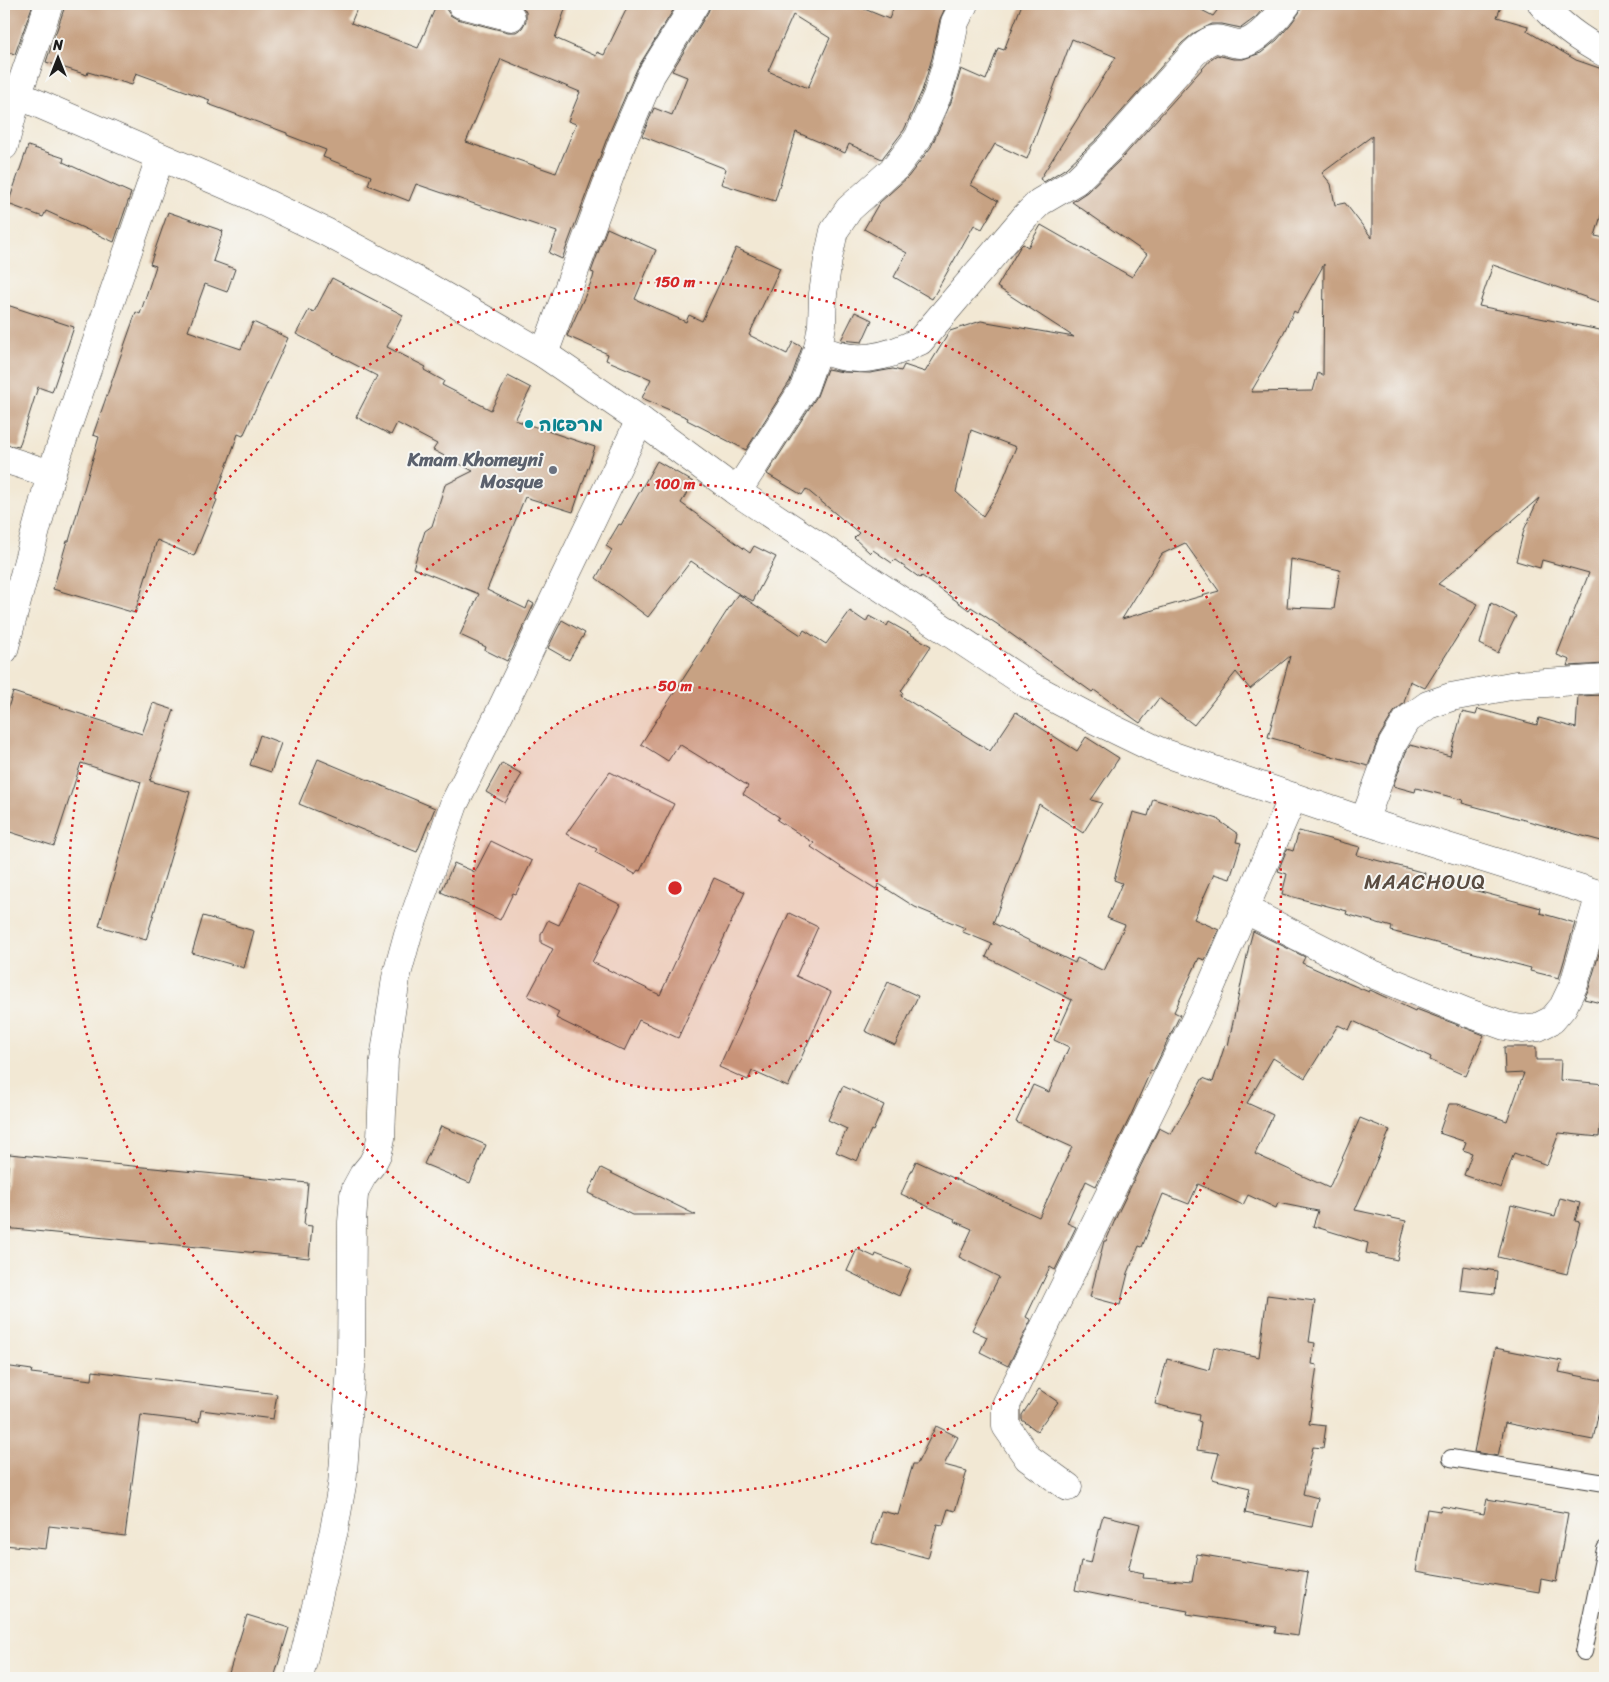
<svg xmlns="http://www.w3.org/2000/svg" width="1609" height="1682" font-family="Sriracha,'Playpen Sans Hebrew',sans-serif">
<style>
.building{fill:#c7a283;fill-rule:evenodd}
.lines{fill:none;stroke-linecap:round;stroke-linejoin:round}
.service-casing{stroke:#3c3b38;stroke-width:18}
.minor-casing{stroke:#3c3b38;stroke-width:29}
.primary-casing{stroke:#3c3b38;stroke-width:29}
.service{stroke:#fff;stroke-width:16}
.minor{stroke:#fff;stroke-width:28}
.primary{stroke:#fff;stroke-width:28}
.ring{fill:none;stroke:#d62828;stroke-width:2.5;stroke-dasharray:2.5 5}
.culture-dot{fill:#0f9aa8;stroke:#f6f6f2;stroke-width:2}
.worship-dot{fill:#6b7280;stroke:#f6f6f2;stroke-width:2}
.labels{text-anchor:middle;stroke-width:4;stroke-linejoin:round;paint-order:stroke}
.culture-label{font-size:19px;font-weight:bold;fill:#0d838f;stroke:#f6f6f2;text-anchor:start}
.worship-label{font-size:19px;font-weight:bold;fill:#5b616d;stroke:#f6f6f2;text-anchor:end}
.quarter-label{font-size:21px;letter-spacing:1px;fill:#584b40;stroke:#f6f6f2}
.centre{fill:#d62828;stroke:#f6f6f2;stroke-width:2.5}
.ring-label{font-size:15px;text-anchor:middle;font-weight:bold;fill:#d62828;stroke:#f6f6f2;stroke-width:4;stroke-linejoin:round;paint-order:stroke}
</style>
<rect width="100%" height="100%" fill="#f6f6f2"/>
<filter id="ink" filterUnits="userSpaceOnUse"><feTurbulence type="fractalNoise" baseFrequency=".02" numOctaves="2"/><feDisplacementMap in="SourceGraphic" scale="10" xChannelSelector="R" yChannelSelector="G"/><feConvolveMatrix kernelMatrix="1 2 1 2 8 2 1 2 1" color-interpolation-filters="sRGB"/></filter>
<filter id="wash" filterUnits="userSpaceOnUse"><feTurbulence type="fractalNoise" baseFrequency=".0096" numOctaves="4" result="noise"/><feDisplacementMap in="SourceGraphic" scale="20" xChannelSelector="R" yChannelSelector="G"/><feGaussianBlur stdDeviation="1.12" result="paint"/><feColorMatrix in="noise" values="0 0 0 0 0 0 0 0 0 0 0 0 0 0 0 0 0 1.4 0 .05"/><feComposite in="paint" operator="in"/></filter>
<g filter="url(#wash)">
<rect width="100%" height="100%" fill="#f2e8d4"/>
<g id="blocks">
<g class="building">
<polygon points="4,4 33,4 15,54 4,51"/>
<path d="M64,4H359L351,23L418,48L437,4H446V9L450,15L457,19L508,32H516L522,28L526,21V12L522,6L518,4H567L555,38L596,56L597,52L604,55L629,4H677L637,69L607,138L562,259L549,253L557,232L416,184L409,201L368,185L371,176L323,157L326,150L287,135V133L208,104L210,100L136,73L132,85L88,72L87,75L46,62L64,9ZM501,59L580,92L568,121L576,124L556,173L466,142Z"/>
<path d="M711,4H852L889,19L895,4H947L940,19L932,58L922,91L904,130L884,156L882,159L849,144L845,153L796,132L775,201L721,184L726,169L642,136L654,108L672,115L687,77L672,71L708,12ZM793,15L830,38L808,88L768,71Z"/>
<polygon points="1022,4 1190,4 1213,16 1222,4 1267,4 1256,17 1241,28 1222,24 1212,24 1194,33 1182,43 1100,136 1066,168 1044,182 1040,179 1116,57 1072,39 1027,159 995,144 971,185 998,201 982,229 974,225 932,299 894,277 907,253 864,229 879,203 908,177 931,147 951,102 961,69 986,80 998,48 1004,50"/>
<path d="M1302,4H1502L1497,17L1528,26L1527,31L1576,60L1605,70V202L1595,236L1605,238V304L1493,265L1479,306L1605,331V517L1604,535H1605V664L1568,666L1570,660L1557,655L1589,573L1542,560L1540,568L1516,561L1524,530L1539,498L1438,584L1478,604L1425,688L1410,681L1404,703L1394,712L1379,737L1368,766L1299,747L1300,746L1268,737L1290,656L1250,689L1236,672L1194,725L1159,698L1140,723L1094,690L1092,692L997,624L971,607L969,610L922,576L920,578L895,560L892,563L873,550L870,553L854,538L859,533L806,489L802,495L767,474L817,396L827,369L843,372L870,373L893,369L901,371L904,365L925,372L950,331L981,321L1074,337L997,287L1020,247L1023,244L1028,247L1041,225L1132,277L1147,254L1072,202L1087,192L1122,158L1212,58L1217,55L1233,59H1243L1261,53L1277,40L1290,25L1299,13ZM1372,136V238L1345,203L1335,205L1331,184L1322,173ZM1324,264L1323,376L1318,373L1313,391L1251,392L1275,351L1294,311L1297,313ZM971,430L1016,447L998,492L983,516L956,492ZM1185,543L1219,591L1122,619L1162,554ZM1291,559L1340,570L1334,609L1287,607Z"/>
<polygon points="28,146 64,158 63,162 131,193 114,242 46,211 43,217 8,204"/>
<polygon points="168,212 223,231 213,261 235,269 227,292 205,284 188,331 241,349 253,322 288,338 243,436 238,434 215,499 217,500 194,556 157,540 135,613 53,589 67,541 69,541 99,437 93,435 136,312 140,314 156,266 150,264"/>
<polygon points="607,228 656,250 635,299 686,322 689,315 702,321 736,248 780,268 749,335 787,354 793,342 802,347 790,381 746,450 687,420 688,418 642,398 651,379 606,360 608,354 567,336 593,278 594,273 591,272"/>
<polygon points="332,278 403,315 387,347 426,367 424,370 444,381 442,385 491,410 508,376 531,388 515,420 595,447 573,512 525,497 487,590 526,609 529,601 534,604 507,661 485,650 486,647 460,635 479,594 413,568 425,531 432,526 445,485 473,471 433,450 437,444 397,423 391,435 356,417 377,376 296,334 309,310 314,312"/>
<polygon points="4,304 74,327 52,392 38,387 19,447 4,444"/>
<polygon points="855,312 872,320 862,342 841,340"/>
<polygon points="657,461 693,482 681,503 750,553 754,546 776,557 753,601 734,591 691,561 648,617 596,578 612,550 606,546 619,524 621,525"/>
<polygon points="738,594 801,635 804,630 826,644 850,611 866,622 869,616 887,626 889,622 931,646 901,691 903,693 901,696 990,751 1016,712 1077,751 1086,737 1119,758 1091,800 1102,803 1083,833 1039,804 993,923 1075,963 1077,958 1104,971 1125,925 1107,918 1122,883 1114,880 1133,812 1148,816 1153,799 1218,819 1218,820 1238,834 1236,842 1241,843 1230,879 1214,874 1194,919 1219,930 1205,960 1199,958 1174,1012 1180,1015 1153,1071 1151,1070 1131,1115 1096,1186 1086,1181 1067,1223 1076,1227 1055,1270 1050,1267 1026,1317 1031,1320 1008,1366 980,1352 987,1337 972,1330 999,1277 959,1257 972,1229 954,1221 955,1219 901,1194 916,1161 1039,1217 1072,1147 1016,1122 1033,1085 1049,1092 1069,1047 1054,1040 1072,1000 986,957 992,944 963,932 965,928 915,907 879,884 876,889 847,871 811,847 814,843 777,820 779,817 743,794 748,786 711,762 710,763 679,744 668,761 641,744"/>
<polygon points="1491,603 1516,616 1498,653 1480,644"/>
<polygon points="562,620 585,633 569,660 548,648"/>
<polygon points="13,692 142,734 153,703 174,710 150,781 190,792 146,940 99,926 141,782 81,763 54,846 4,830 4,721"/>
<polygon points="1605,695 1605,842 1462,803 1463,800 1416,788 1415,792 1393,786 1406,752 1410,745 1450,756 1462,712 1476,715 1478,709 1537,725 1539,718 1576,728 1578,696"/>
<polygon points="260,735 281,743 271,772 250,765"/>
<polygon points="318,759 435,808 417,852 299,804"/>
<polygon points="502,763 522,774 505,803 486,792"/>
<polygon points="610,772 674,804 640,871 638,870 635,874 595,852 597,849 566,834"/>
<polygon points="1299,831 1360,847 1357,855 1425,873 1424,877 1541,908 1540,913 1575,923 1559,978 1530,971 1531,968 1391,931 1392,927 1346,914 1347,911 1282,894 1287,874 1278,871 1287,849 1293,851"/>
<polygon points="491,841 532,861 516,894 513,893 500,920 441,892 454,863 475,872"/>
<polygon points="714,878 745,892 678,1038 639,1020 624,1051 556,1018 559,1012 528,996 553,949 541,943 541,934 548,920 559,925 579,884 621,905 592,962 660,995"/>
<polygon points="789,913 818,927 796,976 831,992 788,1087 752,1071 748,1080 719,1067"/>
<polygon points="203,916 254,931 244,968 192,953"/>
<polygon points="1253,931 1305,957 1302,963 1331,976 1369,992 1370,990 1415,1011 1416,1009 1484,1035 1466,1076 1430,1060 1431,1057 1353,1021 1349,1030 1338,1025 1305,1078 1273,1058 1247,1103 1273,1115 1255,1154 1329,1188 1360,1118 1390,1130 1355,1210 1406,1221 1397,1260 1366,1253 1368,1243 1313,1226 1318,1211 1278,1203 1276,1208 1248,1195 1243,1205 1198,1184 1189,1204 1163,1194 1142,1247 1139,1246 1128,1273 1120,1305 1090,1297 1104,1241 1106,1241 1118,1213 1159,1128 1171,1134 1203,1078 1213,1082 1225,1045 1228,1046 1249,946"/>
<polygon points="1605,933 1605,1004 1584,999 1589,988"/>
<polygon points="888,982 918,996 895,1045 865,1031"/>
<polygon points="1504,1047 1536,1047 1536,1060 1561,1060 1560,1080 1605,1084 1605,1116 1601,1116 1599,1137 1559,1133 1547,1165 1514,1153 1501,1188 1464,1175 1472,1153 1463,1150 1466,1142 1439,1133 1449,1104 1458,1104 1507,1121 1524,1073 1505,1074"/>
<polygon points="843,1086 884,1105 873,1131 871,1130 857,1161 836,1152 847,1129 828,1120"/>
<polygon points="441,1126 486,1145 470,1183 424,1164"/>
<polygon points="9,1154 308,1183 304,1225 312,1226 309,1258 4,1228"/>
<polygon points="601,1168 696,1215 632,1215 588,1193"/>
<polygon points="1560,1198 1580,1203 1575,1221 1580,1222 1567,1274 1498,1257 1511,1205 1555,1216"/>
<polygon points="857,1249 875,1257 876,1254 911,1268 899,1296 847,1271"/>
<polygon points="1463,1266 1497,1271 1495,1294 1460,1290"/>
<polygon points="1267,1295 1315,1301 1309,1342 1315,1343 1312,1364 1317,1365 1309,1424 1326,1426 1323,1448 1313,1447 1303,1494 1318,1498 1312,1527 1245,1513 1250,1488 1212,1479 1219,1453 1197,1450 1201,1422 1198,1421 1199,1415 1155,1404 1167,1359 1209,1370 1214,1347 1259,1357"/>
<polygon points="1495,1348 1562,1361 1559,1372 1605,1381 1593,1440 1505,1423 1498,1456 1474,1452"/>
<polygon points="4,1366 32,1370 31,1373 92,1380 93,1371 277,1394 273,1419 201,1410 199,1422 141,1415 125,1536 93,1532 93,1531 49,1526 46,1549 4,1545"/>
<polygon points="1039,1389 1058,1402 1037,1431 1022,1420 1022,1415"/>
<polygon points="936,1426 958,1437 944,1465 967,1471 955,1511 948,1509 943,1525 937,1524 928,1558 872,1543 881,1511 898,1515 913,1464 917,1464"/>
<polygon points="1487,1499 1568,1513 1556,1582 1541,1579 1539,1592 1416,1571 1427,1509 1440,1511 1441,1506 1484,1514"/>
<polygon points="1103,1515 1140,1524 1128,1570 1144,1573 1143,1578 1192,1582 1197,1554 1308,1572 1298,1636 1275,1633 1276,1627 1187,1614 1188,1611 1166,1607 1155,1606 1075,1590 1081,1561 1091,1563"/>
<polygon points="247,1615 289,1628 274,1678 246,1678 229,1673"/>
</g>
</g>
</g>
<g filter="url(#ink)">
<use href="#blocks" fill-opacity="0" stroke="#3c3b38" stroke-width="1"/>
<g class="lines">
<g class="service-casing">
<g id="service">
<polyline points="1451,1458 1605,1483"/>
<polyline points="1584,1652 1605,1549"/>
</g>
</g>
<g class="minor-casing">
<g id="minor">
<polyline points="461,4 511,17"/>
<path d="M1542,4C1560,26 1580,40 1605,53"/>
<polyline points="4,146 18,94 49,4"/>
<polyline points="818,348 822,325 823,294 828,259 834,231 849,209 896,167 918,138 937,96 947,62 955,22 964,4"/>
<polyline points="544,354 622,143 651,75 695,4"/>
<polyline points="4,459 51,474 160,158"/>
<path d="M737,492L804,388L818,348C854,366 886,358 920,341L1026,216L1040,202L1076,181L1111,147L1194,53C1199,49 1204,43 1210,41C1218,36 1231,44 1240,44C1257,43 1278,16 1287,4"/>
<polyline points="4,650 51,474"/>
<polyline points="1364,821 1392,745 1407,720 1428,705 1451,697 1516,685 1605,679"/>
<polyline points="1244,909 1370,973 1466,1012 1505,1026 1522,1029 1538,1027 1552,1020 1563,1007 1574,984 1600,894"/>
<polyline points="1068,1487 1028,1458 1006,1426 1006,1405 1206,998 1293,797"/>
<polyline points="299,1678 334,1530 342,1485 351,1367 352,1222 354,1195 356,1188 363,1175 372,1164 378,1152 381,1138 384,1060 396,978 408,934 454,804 500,712 640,420"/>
</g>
</g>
<g class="primary-casing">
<polyline id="primary" points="4,89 249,195 326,232 423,284 544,354 640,420 737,492 1027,684 1093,719 1159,751 1246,781 1364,821 1605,896"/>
</g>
<use href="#service" class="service"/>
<use href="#minor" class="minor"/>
<use href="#primary" class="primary"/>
</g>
</g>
<circle cx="675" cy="888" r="202" fill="#d62828" fill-opacity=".12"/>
<g class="ring">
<circle cx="675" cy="888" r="202"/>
<circle cx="675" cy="888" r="404"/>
<circle cx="675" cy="888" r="606"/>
</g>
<circle class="culture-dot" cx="529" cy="424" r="5"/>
<circle class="worship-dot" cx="553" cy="470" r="5"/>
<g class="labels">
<g class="culture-label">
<text x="539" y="431">מרפאה</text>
</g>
<g class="worship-label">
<text x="543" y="466">Kmam Khomeyni<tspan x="543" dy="22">Mosque</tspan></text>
</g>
<g class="quarter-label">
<text x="1425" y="889">MAACHOUQ</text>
</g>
</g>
<circle cx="675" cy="888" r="8" class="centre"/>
<g class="ring-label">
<text x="675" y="287">150 m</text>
<text x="675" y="489">100 m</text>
<text x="675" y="691">50 m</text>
</g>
<rect width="1609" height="1682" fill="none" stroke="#f6f6f2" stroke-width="20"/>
<g transform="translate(58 58)" stroke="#f6f6f2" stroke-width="4" paint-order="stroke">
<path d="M0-4L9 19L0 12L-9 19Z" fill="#1c1c1c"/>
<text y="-8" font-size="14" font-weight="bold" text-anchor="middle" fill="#1c1c1c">N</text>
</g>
</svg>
